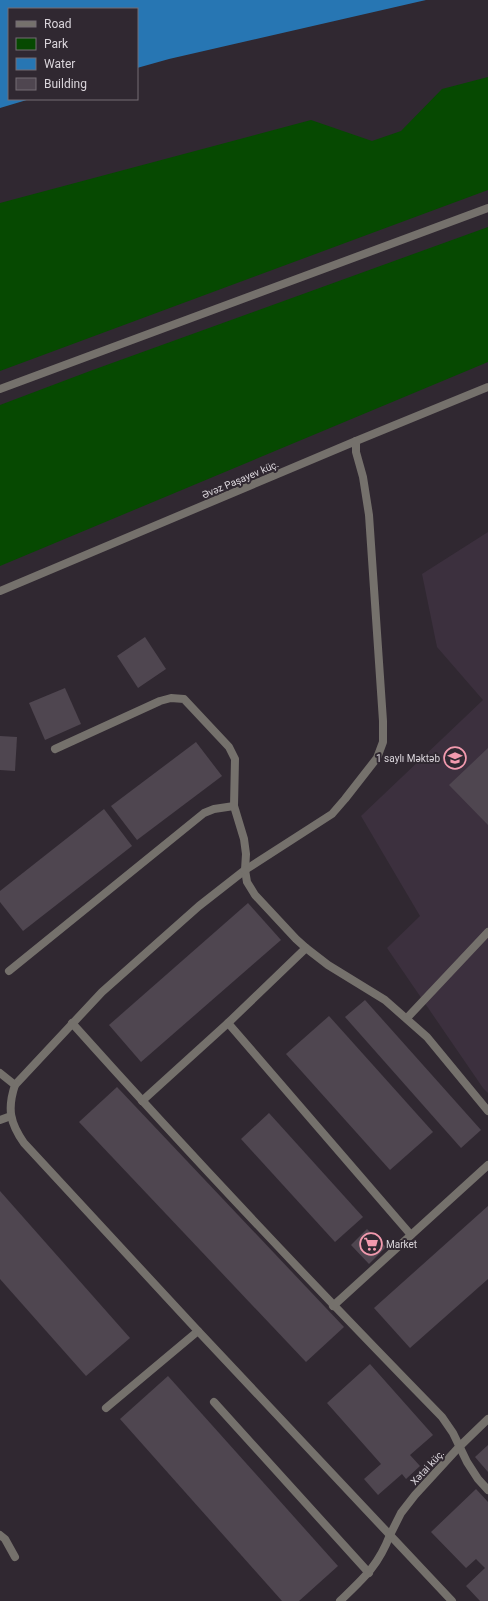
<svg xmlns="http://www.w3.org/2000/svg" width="488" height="1601" font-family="Roboto,sans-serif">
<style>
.built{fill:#3c303e}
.green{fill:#064901}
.water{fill:#2776b3}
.building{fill:#4f4650}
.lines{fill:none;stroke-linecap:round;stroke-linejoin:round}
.service{stroke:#75716c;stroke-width:8}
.minor{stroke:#75716c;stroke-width:8}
.labels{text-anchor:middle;stroke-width:4;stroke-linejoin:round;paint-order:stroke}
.street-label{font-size:10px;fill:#dad5db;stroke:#302831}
.poi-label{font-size:10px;fill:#dad5db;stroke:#302831;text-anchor:end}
</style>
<rect width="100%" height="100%" fill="#302831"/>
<polygon class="built" points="488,532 488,1093 483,1088 387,948 420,916 361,816 483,700 437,647 422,574"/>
<g class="green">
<polygon points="488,77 488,190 0,371 0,203 311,120 372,141 401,131 442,89"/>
<polygon points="488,227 488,362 0,566 0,405 90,371"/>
</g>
<polygon class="water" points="0,0 426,0 169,59 137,68 137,9 9,9 9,99 30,99 0,108"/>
<g class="building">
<polygon points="145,637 166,669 138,688 117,656"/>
<polygon points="65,688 81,724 45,740 29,703"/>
<polygon points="0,736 17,737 15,771 0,770"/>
<polygon points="196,742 222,776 137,840 111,806"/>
<polygon points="488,748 488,825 449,785"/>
<polygon points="104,809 132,846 23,931 0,902 0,891"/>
<polygon points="248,903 281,940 141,1062 109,1025"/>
<polygon points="365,1000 481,1130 461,1148 345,1017"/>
<polygon points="329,1016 433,1132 390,1170 286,1054"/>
<polygon points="117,1087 344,1327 306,1362 79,1122"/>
<polygon points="269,1113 363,1217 335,1242 241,1139"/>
<polygon points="0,1191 130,1338 86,1376 0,1279"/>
<polygon points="488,1206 488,1279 410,1348 374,1308"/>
<polygon points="367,1229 386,1247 369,1264 351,1245"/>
<polygon points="370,1364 433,1435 410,1455 420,1466 406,1479 402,1474 378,1495 364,1479 381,1464 327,1403"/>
<polygon points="168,1376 338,1566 299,1601 282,1601 120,1419"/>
<polygon points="488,1445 488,1472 475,1457"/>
<polygon points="476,1489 488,1502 488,1601 480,1601 466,1586 485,1568 476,1559 466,1568 431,1532"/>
</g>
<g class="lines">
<g class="service">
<polyline points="55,749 160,701 171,698 184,699 229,747 235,759 234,806 244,839 246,854 245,870 247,882 255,895 296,939 306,948 328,965 385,1000 427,1037 488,1111"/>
<polyline points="9,971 204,813 214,809 234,806"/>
<polyline points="407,1018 488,932"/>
<path d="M72,1023C192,1157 316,1288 442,1417L453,1433L467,1462L478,1479L488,1490"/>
<polyline points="228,1023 411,1235"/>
<polyline points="15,1085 102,992 199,906 245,870"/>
<polyline points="142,1101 228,1023 306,948"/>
<polyline points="333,1306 488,1165"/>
<polyline points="214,1402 369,1573"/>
<polyline points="106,1408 198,1331"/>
<path d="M340,1601C364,1578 378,1566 390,1535"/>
</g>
<g class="minor">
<polyline points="0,389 488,208"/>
<polyline points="0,591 356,441 488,387"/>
<polyline points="245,870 332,814 345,799 377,758 383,742 383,721 369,515 363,477 356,452 356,441"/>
<path d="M0,1073L15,1085C7,1109 10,1123 24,1143L198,1331L452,1601"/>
<polyline points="0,1120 11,1116"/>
<polyline points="0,1535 5,1539 15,1557"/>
<polyline points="390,1535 401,1513 415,1495 459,1447 488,1419"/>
</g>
</g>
<defs>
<g id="school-ring" transform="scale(1.15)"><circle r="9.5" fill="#302831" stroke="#f29aae" stroke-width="1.5"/><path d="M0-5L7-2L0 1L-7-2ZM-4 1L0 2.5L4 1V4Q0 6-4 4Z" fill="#f29aae"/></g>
<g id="supermarket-ring" transform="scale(1.15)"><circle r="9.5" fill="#302831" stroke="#f29aae" stroke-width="1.5"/><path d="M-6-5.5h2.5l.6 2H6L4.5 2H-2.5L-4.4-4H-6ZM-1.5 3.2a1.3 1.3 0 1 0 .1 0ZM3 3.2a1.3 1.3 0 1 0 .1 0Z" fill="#f29aae"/></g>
</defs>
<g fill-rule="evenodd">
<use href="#school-ring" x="455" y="758"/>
<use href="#supermarket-ring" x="371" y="1244"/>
</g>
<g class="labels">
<g class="street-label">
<text transform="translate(240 479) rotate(-23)" y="4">Əvəz Paşayev küç.</text>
<text transform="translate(427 1467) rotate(-47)" y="4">Xətai küç.</text>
</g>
<g class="poi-label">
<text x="440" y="762">1 saylı Məktəb</text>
<text x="386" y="1248" text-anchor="start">Market</text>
</g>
</g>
<rect x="8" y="8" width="130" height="92" fill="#302831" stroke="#746d75"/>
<rect x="16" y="21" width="20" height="6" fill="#75716c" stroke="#746d75"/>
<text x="44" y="28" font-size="12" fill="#dad5db">Road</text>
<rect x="16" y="38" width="20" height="12" fill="#064901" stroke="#746d75"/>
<text x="44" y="48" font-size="12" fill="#dad5db">Park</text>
<rect x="16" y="58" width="20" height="12" fill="#2776b3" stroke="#746d75"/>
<text x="44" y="68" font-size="12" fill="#dad5db">Water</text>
<rect x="16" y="78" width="20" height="12" fill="#4f4650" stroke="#746d75"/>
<text x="44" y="88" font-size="12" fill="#dad5db">Building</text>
</svg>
